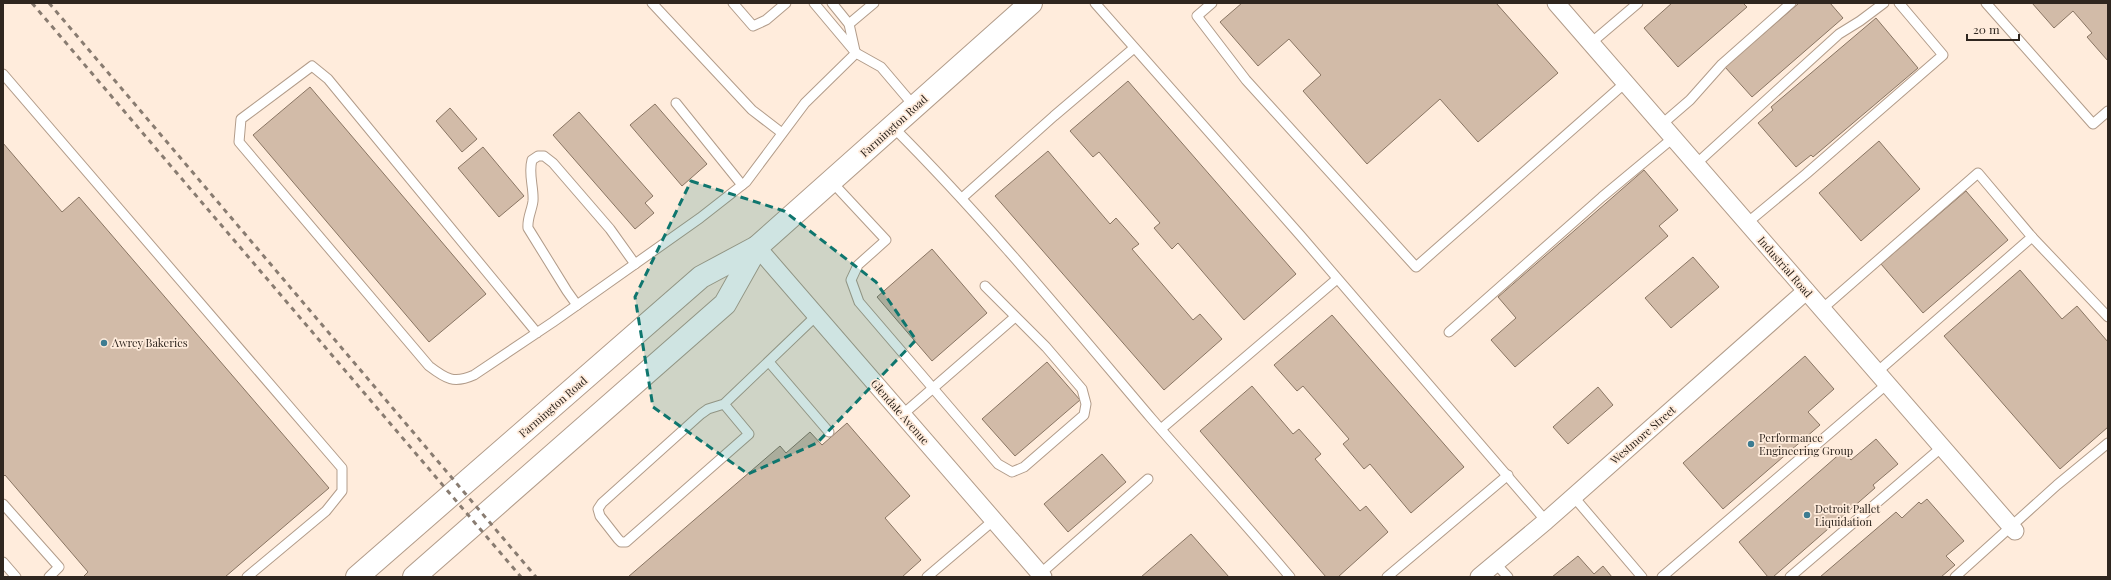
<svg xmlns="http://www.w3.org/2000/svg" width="2111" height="580" font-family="'Playfair Display',serif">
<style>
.building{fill:#d2bba8;stroke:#897563}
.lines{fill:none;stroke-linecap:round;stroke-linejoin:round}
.service-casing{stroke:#b29c8a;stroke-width:11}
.minor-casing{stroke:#b29c8a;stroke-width:19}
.secondary-casing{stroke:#b29c8a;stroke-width:24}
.service{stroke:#fff;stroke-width:9}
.minor{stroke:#fff;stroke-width:17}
.secondary{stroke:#fff;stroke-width:22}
.rail{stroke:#897c71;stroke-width:3;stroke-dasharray:5 5;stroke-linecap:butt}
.marked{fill:#0f766e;fill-opacity:0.2;stroke:#0f766e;stroke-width:3;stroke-dasharray:8 5;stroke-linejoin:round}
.poi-dot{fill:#3d7c91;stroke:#ffecdc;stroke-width:1.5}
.labels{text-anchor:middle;stroke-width:3.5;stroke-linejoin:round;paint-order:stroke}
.street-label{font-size:11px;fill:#2f261f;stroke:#ffecdc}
.poi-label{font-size:11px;fill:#2f261f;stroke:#ffecdc;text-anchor:start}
</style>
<rect width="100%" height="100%" fill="#ffecdc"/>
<g class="building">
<polygon points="1242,3 1496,3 1558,73 1478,142 1440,99 1367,164 1303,91 1321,75 1289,39 1258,66 1220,22"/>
<polygon points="1672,3 1743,3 1747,7 1678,67 1644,28"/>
<polygon points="1799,3 1830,3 1843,18 1752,97 1725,67"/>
<polygon points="2032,3 2108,3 2108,61 2087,37 2092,33 2073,11 2054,28"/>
<polygon points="1876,18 1918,68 1813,157 1811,155 1796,167 1758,123 1773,110 1771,107"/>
<polygon points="1128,81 1296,274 1244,320 1178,243 1172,249 1154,228 1160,223 1099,152 1093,157 1070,131"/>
<polygon points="310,87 486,294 429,342 253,135"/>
<polygon points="655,104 707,164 682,186 630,125"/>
<polygon points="450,108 477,139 462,152 436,121"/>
<polygon points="579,112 653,196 645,203 654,213 635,229 553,135"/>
<polygon points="1879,141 1920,189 1861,241 1819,193"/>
<polygon points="3,143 62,212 79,197 329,488 225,577 83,577 88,572 5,475 3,477"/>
<polygon points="483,147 524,196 499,217 458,168"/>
<polygon points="1048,151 1110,224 1116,218 1139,244 1132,249 1193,320 1200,314 1222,339 1164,390 995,196"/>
<polygon points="1644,170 1678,210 1659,226 1668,236 1515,367 1491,340 1516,318 1498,297"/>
<polygon points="1966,191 2008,240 1923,313 1881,264"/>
<polygon points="932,249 987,313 932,361 877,297"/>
<polygon points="1693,257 1719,287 1671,328 1645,298"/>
<polygon points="2020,270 2062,319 2077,306 2108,342 2108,427 2060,469 1944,336"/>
<polygon points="1332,315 1464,467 1411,513 1370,464 1364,469 1343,444 1349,439 1303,386 1297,391 1274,365"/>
<polygon points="1805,356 1834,389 1808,412 1820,425 1723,509 1683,463"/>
<polygon points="1047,362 1080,400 1015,456 982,419"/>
<polygon points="1252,386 1293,434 1299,429 1321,454 1315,459 1360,511 1366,506 1388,532 1338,577 1326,577 1200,431"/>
<polygon points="1598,387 1613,405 1568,444 1553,427"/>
<polygon points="847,423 910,496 885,518 921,560 902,577 628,577 780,446 786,453 810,432 822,445"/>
<polygon points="1876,439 1898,464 1873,485 1875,488 1773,577 1768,577 1739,542 1843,451 1851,460"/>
<polygon points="1102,454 1126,482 1068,532 1044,504"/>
<polygon points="1927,499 1964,541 1946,556 1955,565 1941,577 1820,577 1896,512 1902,518 1919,502 1921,504"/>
<polygon points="1191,534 1229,577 1141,577"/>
<polygon points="1578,556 1594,574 1603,566 1612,577 1552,577"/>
</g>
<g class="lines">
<g class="service-casing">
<g id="service">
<polyline points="652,3 752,110 782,133"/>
<polyline points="733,3 753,26 766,20 786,3"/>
<polyline points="814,3 856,53"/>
<polyline points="832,3 849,24 855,51"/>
<polyline points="1095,3 1300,235 1546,521"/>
<polyline points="1212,3 1197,16 1246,80 1416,267 1625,83"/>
<polyline points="1986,3 2093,124 2108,111"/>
<polyline points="849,24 874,3"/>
<polyline points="1591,43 1638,3"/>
<polyline points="3,74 342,468 342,491 326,511 247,577"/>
<polyline points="676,103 742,185"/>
<polyline points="1661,125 1690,100 1722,64 1791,3"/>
<path d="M893,127C985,219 1067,319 1151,418C1197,471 1245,523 1290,577"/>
<polyline points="1696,164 1839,34 1860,21 1884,3"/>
<polyline points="831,181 886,240 858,265 851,280 859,302 998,464 1012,472 1024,467 1084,415 1086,404 1082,389 1046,347 985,286"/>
<polyline points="962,198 1054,116 1134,48"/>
<polyline points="1747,223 1806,174 1943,55 1899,3"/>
<polyline points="2032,237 2108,317"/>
<path d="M577,305L567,291L528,228C527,218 532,210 533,201C534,187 528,174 532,160L538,156H544L553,163L610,229L635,264"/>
<polyline points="1822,309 1978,173 2032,237 1877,372"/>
<polyline points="1449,332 1602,197 1673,138"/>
<path d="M537,333L328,79L312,66L241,119L239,142L429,366C446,379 454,384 474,375L553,322L700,218L746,182L805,103L856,53L881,67L915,107"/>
<polyline points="769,362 829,432"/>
<polyline points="724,404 708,409 701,414 602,503 598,509 600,516 618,539 621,542 626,542 749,434 724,404 816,316"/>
<polyline points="902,415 1015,317"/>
<polyline points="1161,429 1337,279"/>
<polyline points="1573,496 1642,577"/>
<polyline points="3,504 59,567 49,577"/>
<polyline points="3,562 16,577"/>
<polyline points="1495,563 1508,577"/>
<polyline points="1040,574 1148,479"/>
<polyline points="927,577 994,520"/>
<polyline points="1387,577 1508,475"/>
<polyline points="1662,577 1887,384"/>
<polyline points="1790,577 1942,447"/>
<polyline points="1955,577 2057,485 2108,443"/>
</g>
</g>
<g class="minor-casing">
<g id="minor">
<polyline points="1556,3 2015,531"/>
<polyline points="757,247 1043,577"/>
<polyline points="1479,577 1546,521 1806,291"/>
</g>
</g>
<g class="secondary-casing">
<g id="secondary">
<polyline points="357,577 701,277 757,247 1031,3"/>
<polyline points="414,577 725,304 757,247"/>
</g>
</g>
<use href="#service" class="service"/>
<use href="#minor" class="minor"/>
<use href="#secondary" class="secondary"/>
<g class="rail">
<polyline points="32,3 521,577"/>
<polyline points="49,3 536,577"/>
</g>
</g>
<path class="marked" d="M691,181L784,211L876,282L916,340L817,443L748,474L653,407L635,297Z"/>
<g class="poi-dot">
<circle cx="104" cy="343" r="4"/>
<circle cx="1751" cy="444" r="4"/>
<circle cx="1807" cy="515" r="4"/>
</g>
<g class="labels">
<g class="street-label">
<text transform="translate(894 126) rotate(-42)" y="4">Farmington Road</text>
<text transform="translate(1785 267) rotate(49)" y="4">Industrial Road</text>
<text transform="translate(553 407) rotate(-41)" y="4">Farmington Road</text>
<text transform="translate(900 412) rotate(49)" y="4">Glendale Avenue</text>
<text transform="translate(1643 435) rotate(-41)" y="4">Westmore Street</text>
</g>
<g class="poi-label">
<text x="112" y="347">Awrey Bakeries</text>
<text x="1759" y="442">Performance<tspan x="1759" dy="13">Engineering Group</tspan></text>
<text x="1815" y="513">Detroit Pallet<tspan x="1815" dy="13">Liquidation</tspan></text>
</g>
</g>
<rect width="2111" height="580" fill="none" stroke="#2f261f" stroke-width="8"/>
<path d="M1967 34v6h52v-6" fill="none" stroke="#2f261f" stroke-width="2"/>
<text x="1973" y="34" font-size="12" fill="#2f261f" stroke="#ffecdc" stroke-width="3" paint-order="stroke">20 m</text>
</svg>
